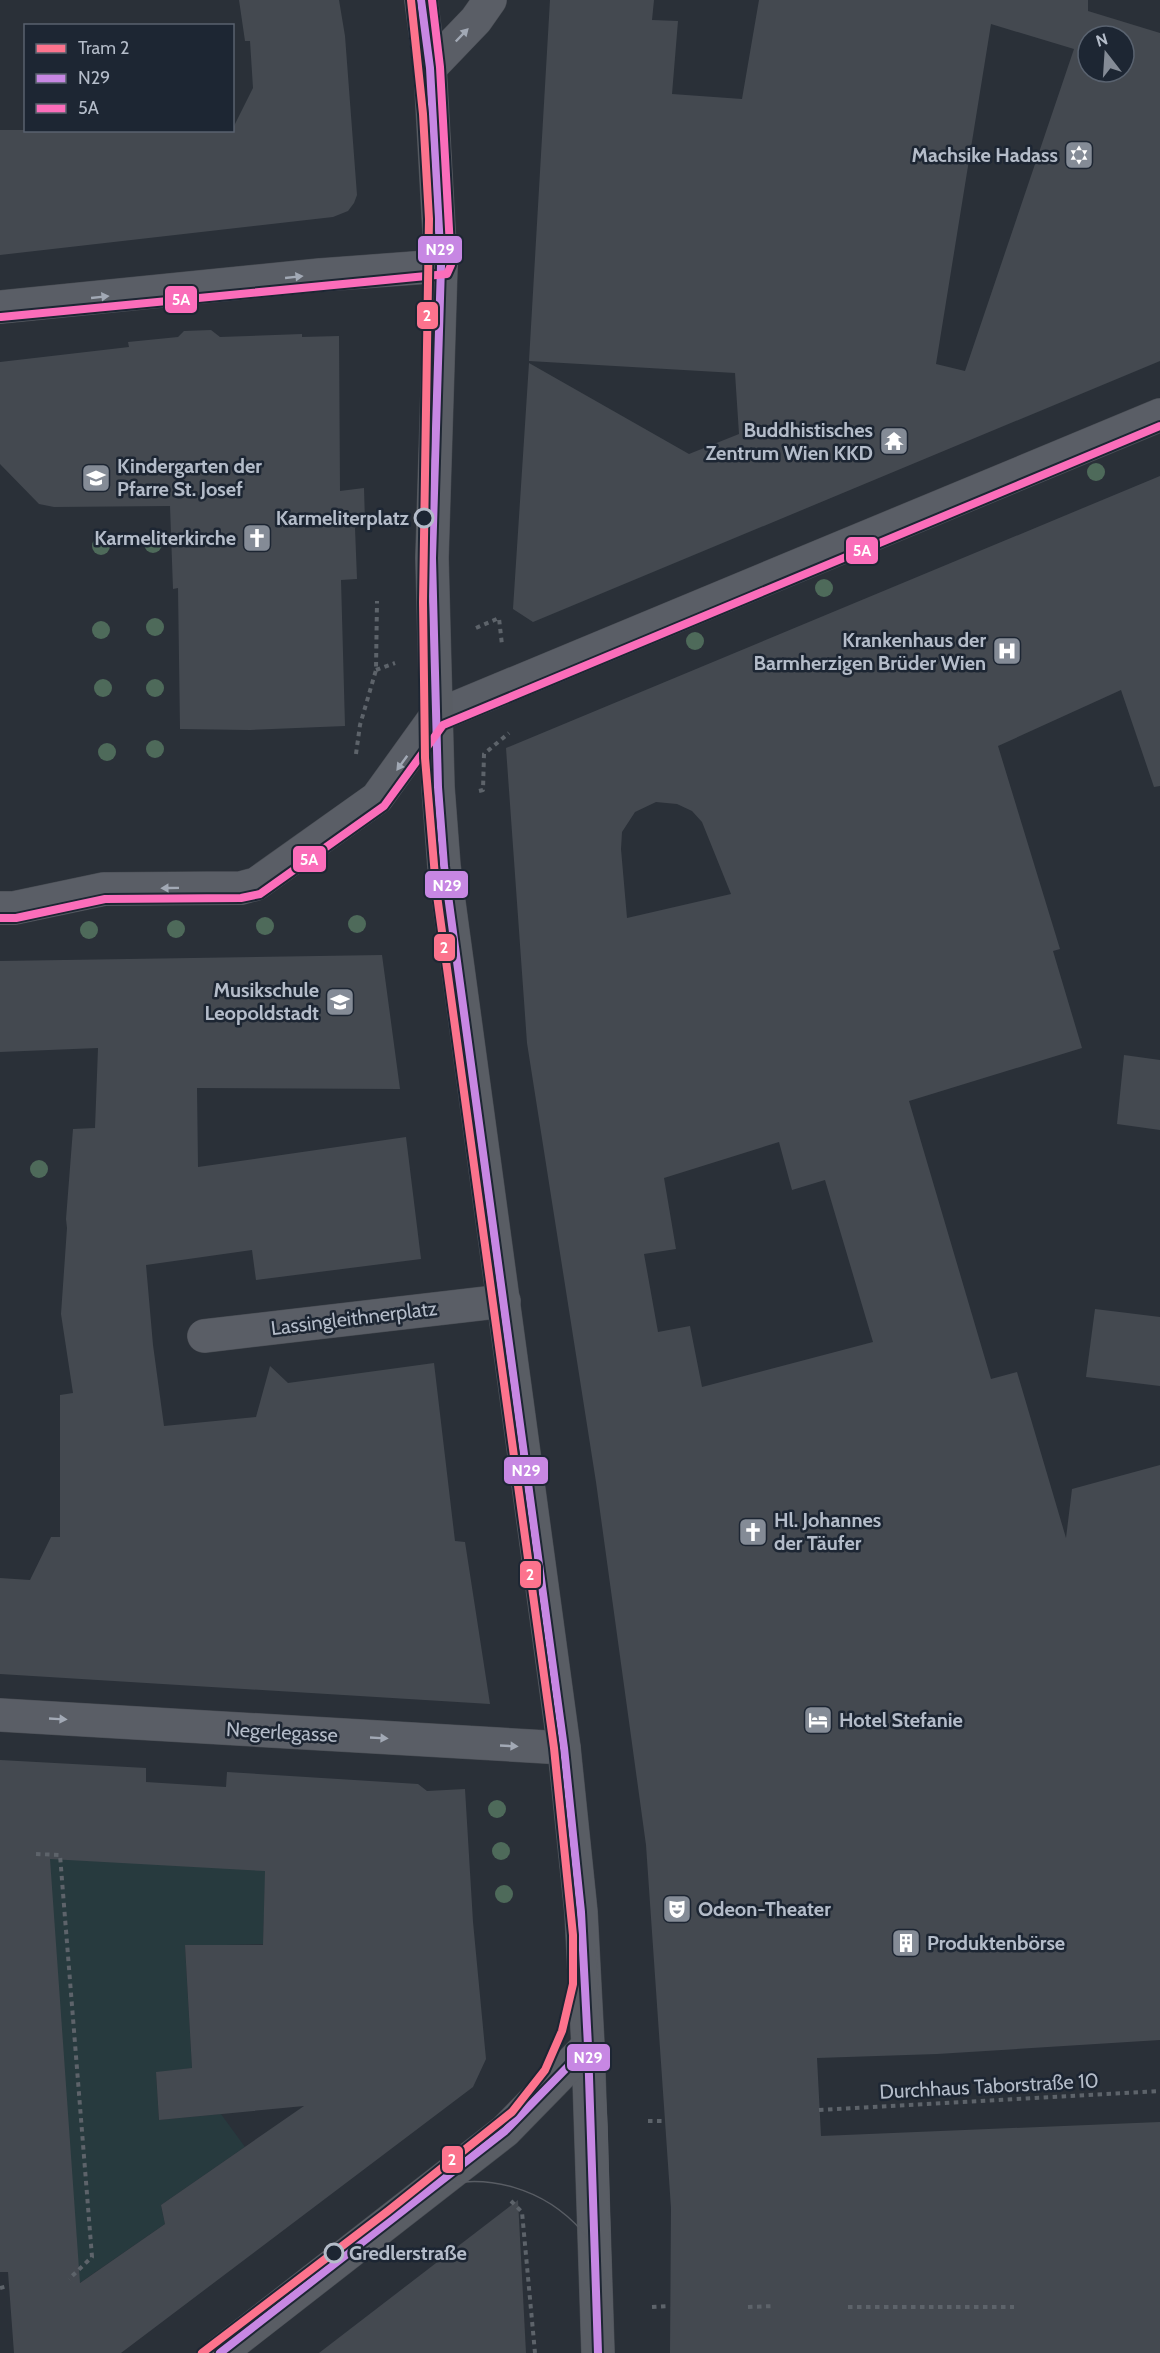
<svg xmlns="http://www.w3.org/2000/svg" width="1160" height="2353" font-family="Cabin,sans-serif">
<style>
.green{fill:#273a3e}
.building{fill:#444950;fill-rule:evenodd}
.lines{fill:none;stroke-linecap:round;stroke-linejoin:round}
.street-casing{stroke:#484c53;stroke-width:34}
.secondary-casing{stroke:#484c53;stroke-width:34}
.path{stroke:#5d636a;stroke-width:4;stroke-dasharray:4.5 4.5;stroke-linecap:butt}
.street{stroke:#5a5e66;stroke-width:33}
.secondary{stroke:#595d64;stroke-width:33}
.tram{stroke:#595d64;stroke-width:1.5}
.bus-1-casing{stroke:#1d2633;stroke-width:12}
.bus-2-casing{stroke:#1d2633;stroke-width:12}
.bus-1{stroke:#c787e3;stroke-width:8}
.bus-2{stroke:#fb6dba;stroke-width:8}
.tram-1-casing{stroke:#1d2633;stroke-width:12}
.tram-1{stroke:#fc738d;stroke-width:8}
.tree{fill:#4e6a5a}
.oneway{fill:#a2a9b5}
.stop-dot{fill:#1d2633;stroke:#b4bcc9;stroke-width:3}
.labels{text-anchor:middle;stroke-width:5;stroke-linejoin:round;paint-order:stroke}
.poi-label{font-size:20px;font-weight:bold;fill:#b4bcc9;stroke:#1d2633;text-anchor:end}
.stop-label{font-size:20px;font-weight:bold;fill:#b4bcc9;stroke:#1d2633;text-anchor:end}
.street-label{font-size:20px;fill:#b4bcc9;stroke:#1d2633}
.line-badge{stroke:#1d2633;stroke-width:2}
.badge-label{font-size:16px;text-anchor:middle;font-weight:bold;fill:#fff}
</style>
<rect width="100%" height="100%" fill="#2a3038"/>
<polygon class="green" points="35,1842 266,1856 263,1944 185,1946 192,2068 156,2073 159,2120 221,2114 245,2147 161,2205 165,2224 81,2282 70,2286"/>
<g class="building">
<polygon points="239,0 339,0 345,36 357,195 354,203 348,211 333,217 0,255 0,130 232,130 253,88 250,41 245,41"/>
<path d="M550,0H654L652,20L678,21L672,94L742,99L759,0H1088V11L1160,33V361L533,622L513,609L529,363L689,454L739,434L735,373L529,361ZM991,24L1074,49L965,371L936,364ZM1088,36H1124V72H1088Z"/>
<polygon points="211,330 220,337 302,334 302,337 339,336 340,491 364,488 365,522 355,528 357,579 341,580 345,726 250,730 180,729 178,588 173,589 170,506 54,507 39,504 0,464 0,362 129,347 128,342 178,337 184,331"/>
<path d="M1160,476V786L1154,787L1121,690L998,746L1060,949L1053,951L1082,1048L909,1101L991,1379L1017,1372L1066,1538L1072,1489L1160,1465V2040L937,2054L817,2058L821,2136L1160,2122V2353H670L671,2208L646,1845L596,1482L527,1043L506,748ZM656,802L677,804L692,811L702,822L731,894L627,918L621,849L622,832L635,812ZM779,1142L792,1190L825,1180L873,1342L702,1387L690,1326L658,1332L644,1254L676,1249L664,1178Z"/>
<polygon points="382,955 400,1089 197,1088 198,1167 406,1137 421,1259 256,1280 252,1250 146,1265 153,1345 164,1426 256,1417 270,1366 288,1383 434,1363 455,1541 465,1542 490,1704 0,1674 0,1578 30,1580 51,1537 60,1537 60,1395 73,1393 61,1314 67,1228 66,1219 73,1129 95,1128 98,1048 0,1052 0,961"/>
<polygon points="1124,1055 1160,1060 1160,1130 1117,1124"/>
<polygon points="1095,1309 1160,1317 1160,1386 1086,1377"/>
<path d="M0,1760L146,1768V1782L226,1787L227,1772L418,1784L427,1791L465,1789L473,1922L486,2059L473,2087L121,2353H14L8,2272H0ZM50,1859L265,1871L263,1945H185L192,2068L156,2072L159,2120L304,2106L161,2205L165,2224L80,2283Z"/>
<polygon points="518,2200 526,2353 319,2353"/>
</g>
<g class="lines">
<g class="street-casing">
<g id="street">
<polyline points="430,68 476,20 490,0"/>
<polyline points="0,307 320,275 441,266"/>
<polyline points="0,908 14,908 104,889 241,888 256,884 377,798 436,716 1160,415"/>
<polyline points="204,1336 504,1301"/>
<polyline points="0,1715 564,1748"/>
</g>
</g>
<g class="secondary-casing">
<g id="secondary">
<polyline points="421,0 430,68 441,266 432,558 438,787 444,866 564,1748 581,1912 588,2046 598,2353"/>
<polyline points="220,2353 505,2131 588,2046"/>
</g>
</g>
<g class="path">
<polyline points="476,628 499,618 502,645"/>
<polyline points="376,670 395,663"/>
<polyline points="356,754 360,725 376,670 377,601"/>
<polyline points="479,791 483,790 484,754 509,733"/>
<polyline points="36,1854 60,1855 92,2257 69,2279"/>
<polyline points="819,2110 1160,2091"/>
<polyline points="648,2121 664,2121"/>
<polyline points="511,2201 522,2212 535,2353"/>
<polyline points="0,2288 8,2286"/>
<polyline points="652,2307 670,2306"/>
<polyline points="748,2307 774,2306"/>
<polyline points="848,2307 1014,2307"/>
</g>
<use href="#street" class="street"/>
<use href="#secondary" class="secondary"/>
<g class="tram">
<polyline points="596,1950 607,2125 613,2353"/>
<path d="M388,2211C402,2202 416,2193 433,2188C487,2171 545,2189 582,2231C594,2245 601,2264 607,2280"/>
</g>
<g class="bus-1-casing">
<g id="bus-1">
<polyline points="421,0 430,68 441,266 432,558 438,787 444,866 564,1748 581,1912 588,2046 598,2353"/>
<polyline points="220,2353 505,2131 588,2046"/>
</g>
</g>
<g class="bus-2-casing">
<g id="bus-2">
<polyline points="1,317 447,274 451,265 440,67 432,0"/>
<polyline points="0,918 16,918 105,899 241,898 260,894 384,806 443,725 1160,426"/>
</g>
</g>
<use href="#bus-1" class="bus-1"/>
<use href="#bus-2" class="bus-2"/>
<g class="tram-1-casing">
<polyline id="tram-1" points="202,2353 388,2211 512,2112 545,2070 562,2031 573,1984 573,1935 554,1748 436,888 425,758 423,602 429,219 423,114 411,0"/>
</g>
<use href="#tram-1" class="tram-1"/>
</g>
<g class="tree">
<circle cx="1096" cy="472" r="9"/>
<circle cx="153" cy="544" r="9"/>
<circle cx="101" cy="546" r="9"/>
<circle cx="824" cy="588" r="9"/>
<circle cx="155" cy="627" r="9"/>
<circle cx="101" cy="630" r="9"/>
<circle cx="695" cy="641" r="9"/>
<circle cx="103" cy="688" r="9"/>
<circle cx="155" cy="688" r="9"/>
<circle cx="155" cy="749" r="9"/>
<circle cx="107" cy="752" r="9"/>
<circle cx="357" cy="924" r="9"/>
<circle cx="265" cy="926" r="9"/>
<circle cx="176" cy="929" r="9"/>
<circle cx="89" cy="930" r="9"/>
<circle cx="39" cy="1169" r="9"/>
<circle cx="497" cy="1809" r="9"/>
<circle cx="501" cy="1851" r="9"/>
<circle cx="504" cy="1894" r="9"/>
</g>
<defs><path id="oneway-solid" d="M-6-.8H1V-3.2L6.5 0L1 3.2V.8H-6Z" transform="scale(1.5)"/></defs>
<g class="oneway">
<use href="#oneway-solid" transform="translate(462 35) rotate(-46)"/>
<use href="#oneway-solid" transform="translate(294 277) rotate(-6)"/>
<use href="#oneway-solid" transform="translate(100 297) rotate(-6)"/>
<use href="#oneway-solid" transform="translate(402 763) rotate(126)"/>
<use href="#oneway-solid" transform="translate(170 888) rotate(179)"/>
<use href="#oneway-solid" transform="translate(58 1719) rotate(3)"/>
<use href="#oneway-solid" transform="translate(379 1738) rotate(3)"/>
<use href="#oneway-solid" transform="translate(509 1746) rotate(3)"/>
</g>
<defs>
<g id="synagogue-square" transform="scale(1.5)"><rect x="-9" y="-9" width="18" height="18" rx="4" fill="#848b96" stroke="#1d2633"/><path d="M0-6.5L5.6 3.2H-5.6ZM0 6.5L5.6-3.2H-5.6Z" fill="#fff"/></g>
<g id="temple-square" transform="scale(1.5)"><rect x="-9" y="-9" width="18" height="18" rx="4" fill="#848b96" stroke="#1d2633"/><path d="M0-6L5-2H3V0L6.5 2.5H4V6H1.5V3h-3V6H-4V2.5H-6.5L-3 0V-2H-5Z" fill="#fff"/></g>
<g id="school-square" transform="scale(1.5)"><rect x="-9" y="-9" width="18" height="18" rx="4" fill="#848b96" stroke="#1d2633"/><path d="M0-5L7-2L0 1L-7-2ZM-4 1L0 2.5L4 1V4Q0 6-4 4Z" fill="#fff"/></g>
<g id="church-square" transform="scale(1.5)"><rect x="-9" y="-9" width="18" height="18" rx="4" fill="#848b96" stroke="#1d2633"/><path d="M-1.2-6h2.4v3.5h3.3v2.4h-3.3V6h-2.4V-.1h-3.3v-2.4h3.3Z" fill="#fff"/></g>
<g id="hospital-square" transform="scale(1.5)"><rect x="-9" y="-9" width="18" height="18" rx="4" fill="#848b96" stroke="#1d2633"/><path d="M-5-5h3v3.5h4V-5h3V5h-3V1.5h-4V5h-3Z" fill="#fff"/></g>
<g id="hotel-square" transform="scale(1.5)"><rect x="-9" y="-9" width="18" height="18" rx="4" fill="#848b96" stroke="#1d2633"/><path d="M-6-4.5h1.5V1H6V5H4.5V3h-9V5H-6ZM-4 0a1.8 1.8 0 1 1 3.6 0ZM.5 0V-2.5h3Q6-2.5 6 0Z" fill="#fff"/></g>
<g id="theatre-square" transform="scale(1.5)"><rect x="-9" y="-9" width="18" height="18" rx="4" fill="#848b96" stroke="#1d2633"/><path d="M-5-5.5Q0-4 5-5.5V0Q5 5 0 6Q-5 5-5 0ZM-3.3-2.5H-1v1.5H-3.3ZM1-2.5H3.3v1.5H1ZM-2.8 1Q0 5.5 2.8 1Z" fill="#fff"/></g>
<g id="building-square" transform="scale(1.5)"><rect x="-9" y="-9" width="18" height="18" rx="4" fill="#848b96" stroke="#1d2633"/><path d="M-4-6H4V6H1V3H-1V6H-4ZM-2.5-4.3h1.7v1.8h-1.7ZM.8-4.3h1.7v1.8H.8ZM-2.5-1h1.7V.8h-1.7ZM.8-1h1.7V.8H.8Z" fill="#fff"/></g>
</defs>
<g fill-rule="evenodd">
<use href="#synagogue-square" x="1079" y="155"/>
<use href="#temple-square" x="894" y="441"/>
<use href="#school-square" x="96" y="478"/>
<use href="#church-square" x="257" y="538"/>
<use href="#hospital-square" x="1007" y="651"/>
<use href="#school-square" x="340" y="1002"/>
<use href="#church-square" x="753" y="1532"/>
<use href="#hotel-square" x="818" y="1720"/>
<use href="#theatre-square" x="677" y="1909"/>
<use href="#building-square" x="906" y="1943"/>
</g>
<g class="stop-dot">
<circle cx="424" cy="518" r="9"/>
<circle cx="334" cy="2253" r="9"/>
</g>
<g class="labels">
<g class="poi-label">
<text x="1058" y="162">Machsike Hadass</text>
<text x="873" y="437">Buddhistisches<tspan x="873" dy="23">Zentrum Wien KKD</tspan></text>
<text x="117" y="473" text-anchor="start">Kindergarten der<tspan x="117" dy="23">Pfarre St. Josef</tspan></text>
<text x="236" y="545">Karmeliterkirche</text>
<text x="986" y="647">Krankenhaus der<tspan x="986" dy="23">Barmherzigen Brüder Wien</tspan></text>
<text x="319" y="997">Musikschule<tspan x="319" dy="23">Leopoldstadt</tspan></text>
<text x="774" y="1527" text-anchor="start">Hl. Johannes<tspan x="774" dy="23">der Täufer</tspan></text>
<text x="839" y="1727" text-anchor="start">Hotel Stefanie</text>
<text x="698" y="1916" text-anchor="start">Odeon-Theater</text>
<text x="927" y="1950" text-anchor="start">Produktenbörse</text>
</g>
<g class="stop-label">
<text x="409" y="525">Karmeliterplatz</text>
<text x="349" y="2260" text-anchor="start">Gredlerstraße</text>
</g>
<g class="street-label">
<text transform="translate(354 1318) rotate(-7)" y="7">Lassingleithnerplatz</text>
<text transform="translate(282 1732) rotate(3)" y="7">Negerlegasse</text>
<text transform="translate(989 2086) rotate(-3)" y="7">Durchhaus Taborstraße 10</text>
</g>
</g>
<g class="line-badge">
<rect x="417" y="235" width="46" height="29" rx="6" fill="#c787e3"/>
<rect x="164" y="285" width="34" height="29" rx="6" fill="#fb6dba"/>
<rect x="416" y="301" width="23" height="29" rx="6" fill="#fc738d"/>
<rect x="845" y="536" width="34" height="29" rx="6" fill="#fb6dba"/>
<rect x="292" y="845" width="35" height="28" rx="6" fill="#fb6dba"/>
<rect x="424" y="870" width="45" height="29" rx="6" fill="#c787e3"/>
<rect x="433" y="933" width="23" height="29" rx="6" fill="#fc738d"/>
<rect x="503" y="1456" width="46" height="29" rx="6" fill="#c787e3"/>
<rect x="519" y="1560" width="23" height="29" rx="6" fill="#fc738d"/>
<rect x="566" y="2043" width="45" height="29" rx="6" fill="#c787e3"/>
<rect x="441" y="2145" width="23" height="29" rx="6" fill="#fc738d"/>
</g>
<g class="badge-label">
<text x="440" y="255">N29</text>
<text x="181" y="305">5A</text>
<text x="427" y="321">2</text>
<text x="862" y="556">5A</text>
<text x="309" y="865">5A</text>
<text x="447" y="891">N29</text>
<text x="444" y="953">2</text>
<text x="526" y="1476">N29</text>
<text x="530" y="1580">2</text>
<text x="588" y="2063">N29</text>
<text x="452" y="2165">2</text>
</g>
<rect x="24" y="24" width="210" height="108" fill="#1d2633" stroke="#59626f" stroke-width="1.5"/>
<rect x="36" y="44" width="30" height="9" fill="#fc738d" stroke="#59626f" stroke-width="1.5"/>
<text x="78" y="54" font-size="18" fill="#b4bcc9">Tram 2</text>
<rect x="36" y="74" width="30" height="9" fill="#c787e3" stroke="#59626f" stroke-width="1.5"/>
<text x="78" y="84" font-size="18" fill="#b4bcc9">N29</text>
<rect x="36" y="104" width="30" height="9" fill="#fb6dba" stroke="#59626f" stroke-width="1.5"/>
<text x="78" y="114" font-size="18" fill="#b4bcc9">5A</text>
<g transform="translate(1106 54) rotate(343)"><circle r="28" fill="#1d2633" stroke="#59626f" stroke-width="1.5"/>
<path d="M0-4.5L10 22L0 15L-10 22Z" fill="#848b96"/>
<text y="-9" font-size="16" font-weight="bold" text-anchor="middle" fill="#b4bcc9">N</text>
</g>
</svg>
